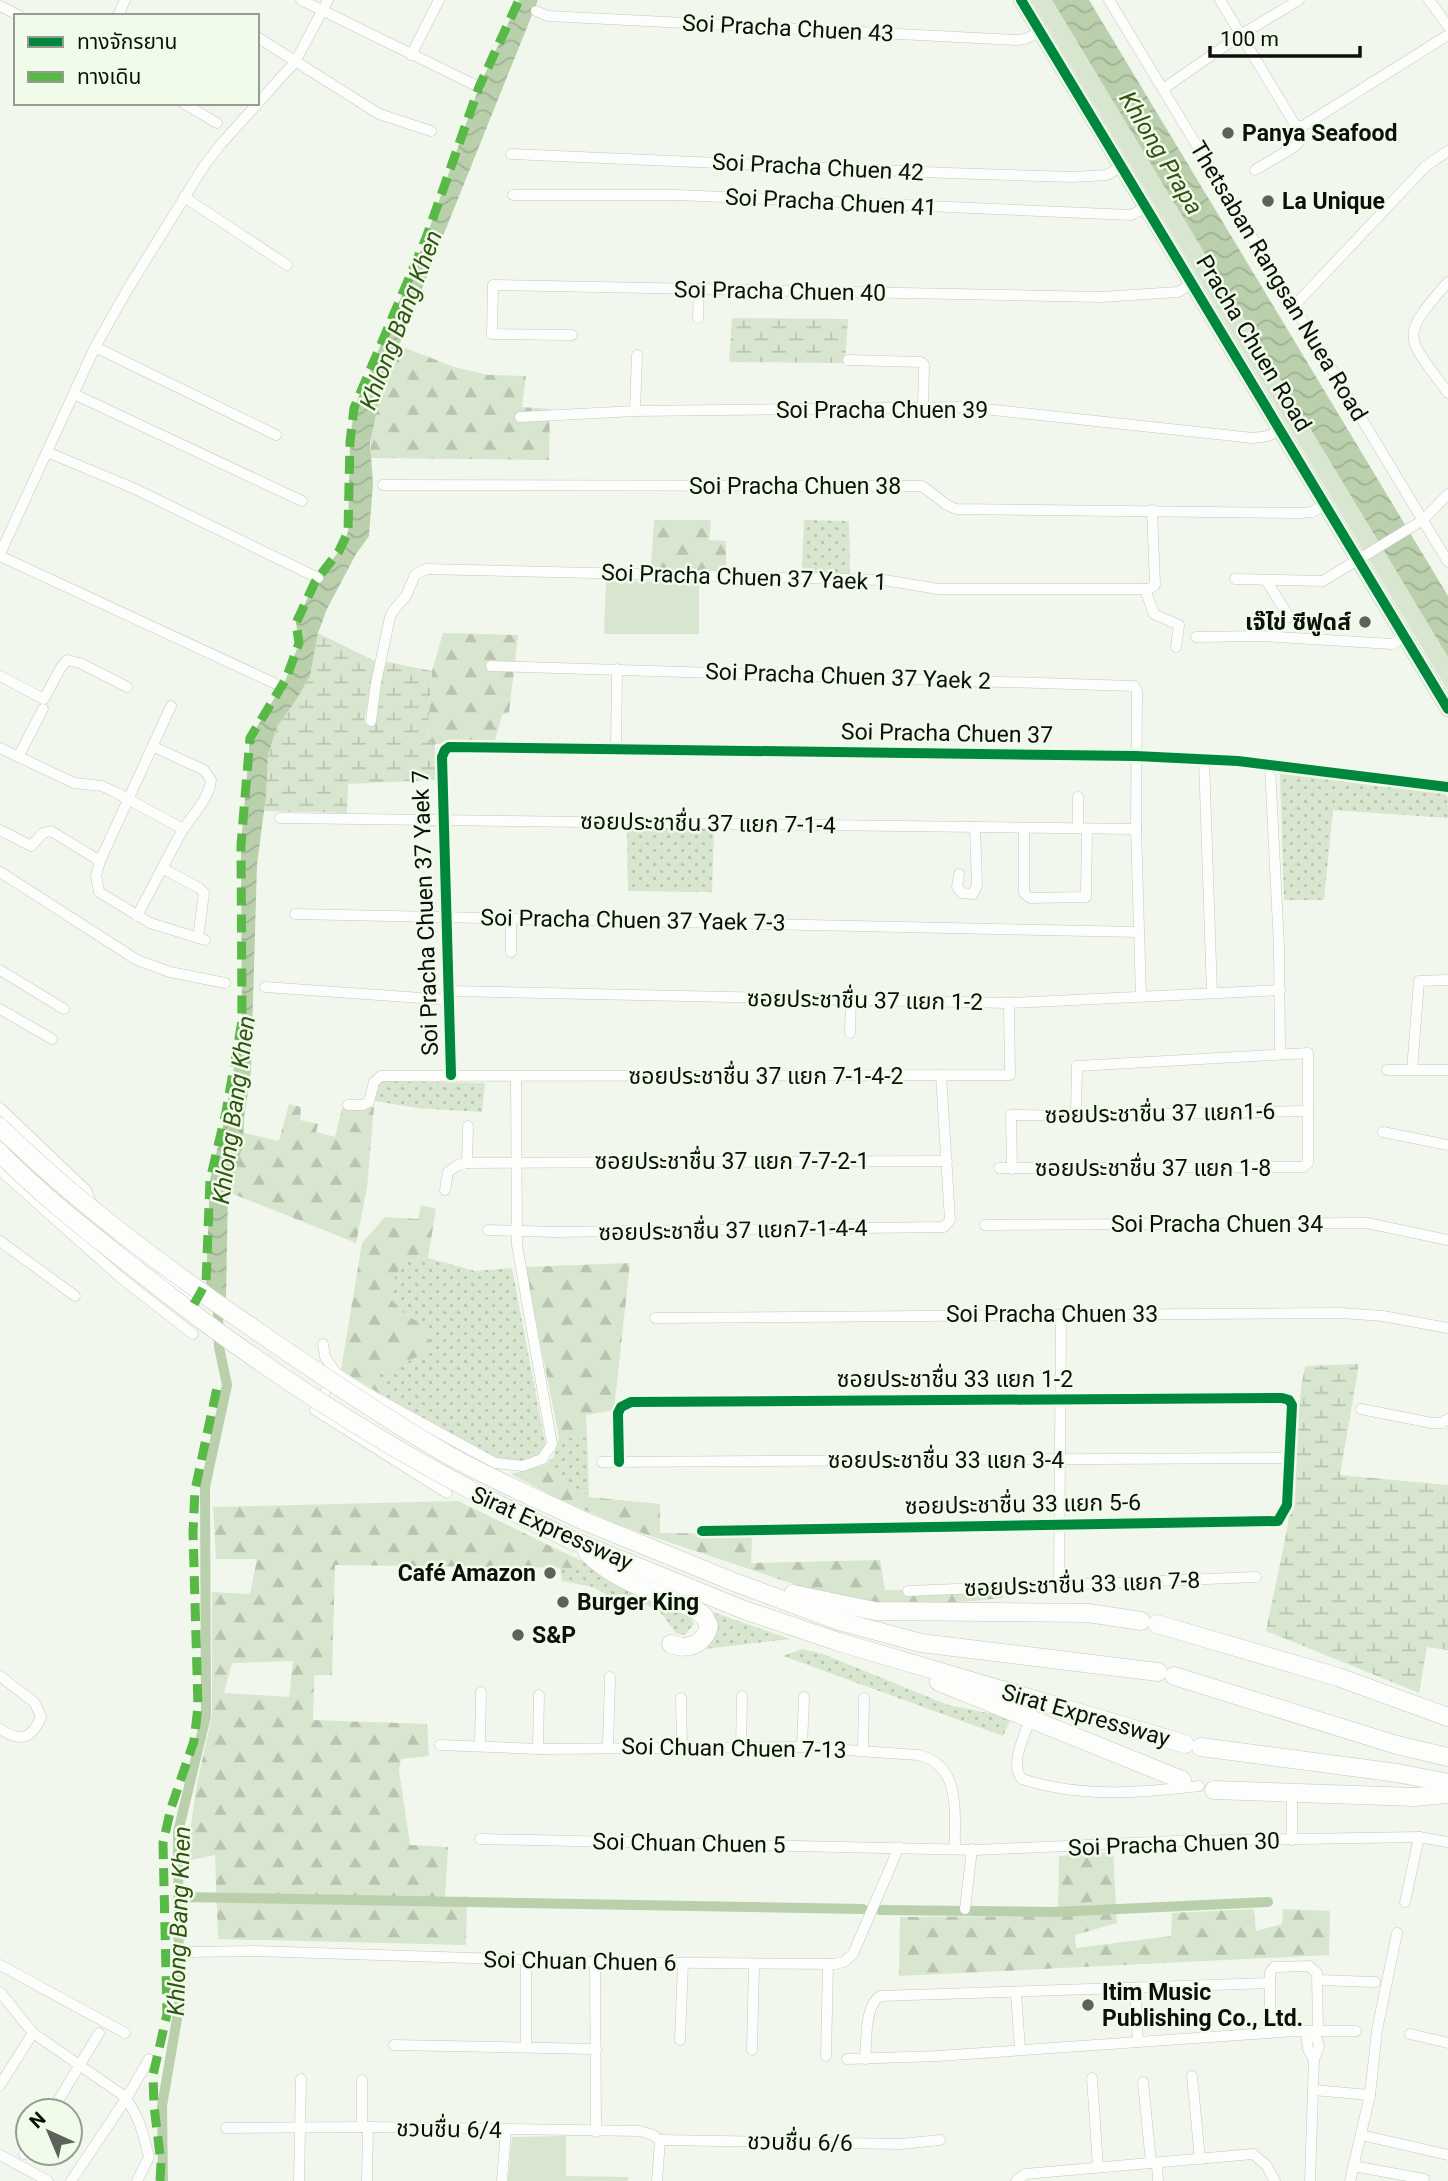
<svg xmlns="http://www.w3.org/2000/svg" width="1448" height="2181" font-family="Roboto,'Noto Sans Thai',sans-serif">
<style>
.grass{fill:url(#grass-dots)}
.forest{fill:url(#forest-firs);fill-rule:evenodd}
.wetland{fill:url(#wetland-marsh)}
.garden{fill:#d8e5cf}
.water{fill:url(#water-waves)}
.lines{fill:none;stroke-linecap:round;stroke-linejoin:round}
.canal{stroke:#bad0ad;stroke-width:10}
.minor-casing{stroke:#c3c8c0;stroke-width:11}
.secondary-casing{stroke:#c3c8c0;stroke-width:16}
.motorway-casing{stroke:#c3c8c0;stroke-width:19}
.minor{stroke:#fdfefc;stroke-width:10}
.secondary{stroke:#fdfefc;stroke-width:14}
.motorway{stroke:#fdfefc;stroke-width:18}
.motorway-bridge-casing{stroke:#c3c8c0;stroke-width:19;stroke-linecap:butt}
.motorway-bridge{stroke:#fdfefc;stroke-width:18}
.quiet{stroke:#58b947;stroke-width:9;stroke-dasharray:18 9;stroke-linecap:butt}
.cycleway-casing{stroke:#f0fbe9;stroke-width:15}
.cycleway{stroke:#00873e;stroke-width:10}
.poi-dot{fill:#5c6159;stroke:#f0fbe9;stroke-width:2.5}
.labels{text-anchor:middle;stroke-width:5;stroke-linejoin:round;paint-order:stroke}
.street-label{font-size:23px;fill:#0c100a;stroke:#f0fbe9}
.poi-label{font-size:23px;font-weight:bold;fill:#0c100a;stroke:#f0fbe9;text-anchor:start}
.water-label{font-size:24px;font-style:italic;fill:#315414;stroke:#f0fbe9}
</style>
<defs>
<pattern id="grass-dots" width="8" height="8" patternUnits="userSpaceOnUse" patternTransform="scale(1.75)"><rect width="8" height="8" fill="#d8e5cf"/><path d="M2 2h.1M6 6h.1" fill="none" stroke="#b8c3b0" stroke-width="1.8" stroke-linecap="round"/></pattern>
<pattern id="forest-firs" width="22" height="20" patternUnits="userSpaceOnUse" patternTransform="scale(1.75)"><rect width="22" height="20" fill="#d8e5cf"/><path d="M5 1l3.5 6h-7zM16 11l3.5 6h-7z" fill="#b8c3b0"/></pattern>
<pattern id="wetland-marsh" width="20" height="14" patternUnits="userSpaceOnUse" patternTransform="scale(1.75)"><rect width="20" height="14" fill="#d8e5cf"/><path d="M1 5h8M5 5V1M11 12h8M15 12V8" fill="none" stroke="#b8c3b0"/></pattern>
<pattern id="water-waves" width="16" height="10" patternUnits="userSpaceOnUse" patternTransform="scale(1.75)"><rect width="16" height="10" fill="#bad0ad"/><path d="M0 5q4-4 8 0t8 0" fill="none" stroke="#9fb294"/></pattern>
</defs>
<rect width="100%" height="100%" fill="#f1f7ed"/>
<g class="grass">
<polygon points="804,520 849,521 850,575 802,573"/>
<polygon points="1283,771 1444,791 1448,799 1448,818 1333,810 1324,900 1284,900 1280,774"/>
<polygon points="627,828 714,828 712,892 628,891"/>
<polygon points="379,1081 485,1083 482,1112 417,1108 375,1101"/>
<polygon points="428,1258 475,1271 512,1268 546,1447 537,1456 519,1461 496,1459 384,1396 389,1391 376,1377 382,1372 419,1356 425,1326 403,1313 388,1295 392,1281 406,1260"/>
<polygon points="559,1437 587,1438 589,1497 544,1465 554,1457"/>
<polygon points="569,1555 688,1610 694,1624 685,1635 676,1633 661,1613 645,1604 608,1596 593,1587 562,1581 560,1567 580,1567"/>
<polygon points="713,1612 790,1639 697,1650 716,1634 716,1621"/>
<polygon points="802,1649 823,1654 948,1705 993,1714 1010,1721 1003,1736 783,1656"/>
</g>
<g class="forest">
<path d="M398,345L454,367L488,375L526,376L522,407L550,409L549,460L371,458C369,419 384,381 398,345Z"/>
<polygon points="654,520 711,520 709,540 726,541 726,571 651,569"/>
<polygon points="443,633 518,635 509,713 502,715 494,743 435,744 427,741 432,671"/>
<polygon points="289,1104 301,1107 300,1120 318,1124 316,1132 335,1137 342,1108 374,1107 367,1188 356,1243 228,1192 243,1146 244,1133 279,1141"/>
<polygon points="421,1205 436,1209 428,1258 406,1260 392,1281 388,1295 403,1313 425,1326 431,1346 419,1356 382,1372 376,1377 390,1391 384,1396 341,1370 362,1243 385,1217 418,1219"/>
<polygon points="630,1263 614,1410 586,1415 587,1438 559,1437 525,1267"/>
<path d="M544,1465L589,1497L660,1504V1533L752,1534L751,1563L880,1560L885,1590L1002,1591L1003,1598C941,1604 894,1609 832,1597L621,1526L553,1496L511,1474Z"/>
<path d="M458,1501L569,1555L580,1568L335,1565L332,1675H314L313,1720L427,1724L429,1756L401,1759L399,1770L410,1845L448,1847L445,1899L467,1896L466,1945L218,1939L215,1855L186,1861L196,1789L212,1715V1592L250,1594L257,1559H216L213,1507ZM293,1661L289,1697L224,1693L232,1663Z"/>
<polygon points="1113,1852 1117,1923 1075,1935 1076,1948 1171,1936 1172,1913 1254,1909 1256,1931 1282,1924 1283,1909 1330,1911 1329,1955 899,1976 900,1917 1058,1916 1059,1856"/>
</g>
<g class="wetland">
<polygon points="732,318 848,319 845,363 729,362"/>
<polygon points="318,633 375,661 364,722 375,724 381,680 387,662 432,671 427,740 435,744 435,780 348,784 347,813 264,811 268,755 277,727 296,700 310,676"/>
<polygon points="1359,1364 1340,1475 1448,1485 1448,1650 1427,1647 1419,1693 1266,1631 1288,1525 1301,1389 1305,1366"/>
</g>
<g class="garden">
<polygon points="1031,0 1052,0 1448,657 1448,691"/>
<polygon points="606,581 699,582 699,634 604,634"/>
<polygon points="566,2136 566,2176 628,2177 628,2181 508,2181 512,2137"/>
</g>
<g class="water">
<polygon points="519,0 538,0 381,390 370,443 373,483 369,536 356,554 327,609 318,633 310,676 296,700 277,727 268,755 266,795 257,865 251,1070 244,1118 243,1146 228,1192 226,1298 206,1283 210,1180 226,1112 242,1021 241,845 250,738 286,679 299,643 296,623 315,582 339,551 348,532 350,442 354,408 426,238 479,87"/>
<polygon points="1052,0 1089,0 1448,596 1448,657"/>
</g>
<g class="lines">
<g class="canal">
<polyline points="179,1897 863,1909"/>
<polyline points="880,1910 1055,1912 1268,1902"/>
<polyline points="163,2181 162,2106 179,2007 178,1832 206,1716 205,1487 227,1385 219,1347 217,1277"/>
</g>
<g class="minor-casing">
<g id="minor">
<polyline points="301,0 479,87"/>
<polyline points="1109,0 1448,562"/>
<polyline points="1220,0 1294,123 1298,126"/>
<polyline points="1429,0 1448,26"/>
<polyline points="0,6 20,16"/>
<polyline points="536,11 548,16 1016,40 1025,39 1040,32"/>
<polyline points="118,16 125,0"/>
<polyline points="257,37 379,114 431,131"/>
<polyline points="411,55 439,0"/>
<polyline points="1163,89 1242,34 1299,0"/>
<polyline points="183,103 217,123"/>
<polyline points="1298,126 1303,126 1448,35"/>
<polyline points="511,154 948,173 1073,177 1107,175 1122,166"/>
<polyline points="1255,170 1294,147 1301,140 1298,126"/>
<polyline points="513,195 677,195 1131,215 1147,207"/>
<polyline points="184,197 287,265"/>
<path d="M1448,282C1398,339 1406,335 1448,393"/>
<polyline points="1294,306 1426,166 1448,151"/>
<polyline points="698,318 699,289"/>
<polyline points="572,335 492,334 493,285 1101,297 1178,292 1193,283"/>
<polyline points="95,347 276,435"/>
<polyline points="848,360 921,362 924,365 923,408"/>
<polyline points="74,394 302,501"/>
<polyline points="635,411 637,355"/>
<polyline points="520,417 635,411 966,407 1253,438 1268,436 1282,429"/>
<polyline points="47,452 133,488 318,578"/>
<polyline points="383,485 922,486 947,505 956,509 1300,513 1312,512 1325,505"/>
<polyline points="0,554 95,347 129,287 204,166 221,144 295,62 328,0"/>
<polyline points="0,556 274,683"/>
<polyline points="1235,579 1323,581 1423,520 1448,494"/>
<polyline points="1266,580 1289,617"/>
<polyline points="1145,589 1154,614 1179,625 1176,647"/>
<polyline points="1196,637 1261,636 1392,644 1405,637"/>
<polyline points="491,666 1134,686 1137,691 1136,829 1141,996"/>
<polyline points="0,676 44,699 60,669 67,660 80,663 127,687"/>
<polyline points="171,706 100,861 96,876 99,892 150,923 205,940"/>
<polyline points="371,721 376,683 390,617 393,611 406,596 415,575 426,569 884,580 938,589 1149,589 1155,585 1152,510"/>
<polyline points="0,748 74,783 102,786 113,791 183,829"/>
<polyline points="616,750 617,669"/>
<polyline points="18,757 43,709"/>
<polyline points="1204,760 1212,993"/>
<polyline points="1270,766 1279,947 1280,1053"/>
<polyline points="1078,797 1078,828"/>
<polyline points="280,818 1136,829"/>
<polyline points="1024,828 1024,893 1030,898 1086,897 1087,829"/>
<polyline points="0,830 31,846 43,833 51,831 100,861"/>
<polyline points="162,868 199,888 204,893 198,938"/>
<polyline points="0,872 137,960 170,972 225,983"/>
<polyline points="959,874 957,887 962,893 973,894 977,885 975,827"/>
<polyline points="295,914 1139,932"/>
<path d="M137,916C152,888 166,860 181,833C191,816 209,800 211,780L204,770L154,747"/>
<polyline points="511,918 511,952"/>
<polyline points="0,970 64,1009"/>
<polyline points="265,987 450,1000"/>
<polyline points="449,991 1009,1003 1280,990"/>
<polyline points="0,1009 52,1039"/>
<polyline points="850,1033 851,999"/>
<polyline points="1387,1070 1448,1070"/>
<polyline points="1412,1070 1419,981 1448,980"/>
<polyline points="451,1075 442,757 445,750 449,747 1136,756 1238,761 1448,787"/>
<polyline points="348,1105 363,1105 369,1102 374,1082 381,1076 1010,1075 1009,1003"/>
<polyline points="0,1108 86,1190 92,1204"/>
<polyline points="1383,1132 1448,1145"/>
<polyline points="467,1163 468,1126"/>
<polyline points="999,1168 1303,1167 1308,1163 1308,1053 1077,1066 1076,1116"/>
<polyline points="1012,1169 1011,1115 1076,1116 1308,1111"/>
<polyline points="0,1170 121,1278 193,1334"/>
<polyline points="445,1190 448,1172 458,1165 467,1163 947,1161"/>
<polyline points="985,1225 1367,1223 1448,1240"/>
<polyline points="488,1230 554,1232 944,1227 950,1220 941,1075"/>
<polyline points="0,1241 75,1296"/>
<polyline points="120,1241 194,1304"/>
<polyline points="655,1318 1341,1313 1383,1316 1448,1328"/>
<polyline points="323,1344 325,1357 336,1373 365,1392 495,1463 523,1466 542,1459 552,1444 517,1245 516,1077"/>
<polyline points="332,1380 315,1410 447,1493"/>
<polyline points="1361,1409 1432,1423 1442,1423 1448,1419"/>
<polyline points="602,1462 1291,1458"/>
<polyline points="619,1462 618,1413 621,1407 631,1402 1282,1398 1289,1400 1292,1405 1287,1505 1278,1521 702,1531"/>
<polyline points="1059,1585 1061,1315"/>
<polyline points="908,1591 1256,1577"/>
<path d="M0,1676L35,1703L41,1717C31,1740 20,1742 0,1729"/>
<polyline points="681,1698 682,1748"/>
<path d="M1030,1719C1025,1736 1009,1764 1022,1779C1080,1798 1139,1793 1199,1786"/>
<path d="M440,1745L538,1749L802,1747L918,1755C962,1765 954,1813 955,1848"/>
<polyline points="480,1746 481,1692"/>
<polyline points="608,1747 610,1677"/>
<polyline points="802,1747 804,1697"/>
<polyline points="741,1748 742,1696"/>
<polyline points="538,1749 539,1695"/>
<polyline points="863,1750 864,1698"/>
<polyline points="1292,1792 1292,1840"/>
<polyline points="480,1839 976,1850 1176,1841 1419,1837 1448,1842"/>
<polyline points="1405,1902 1419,1837"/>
<polyline points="965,1909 972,1849"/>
<polyline points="188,1952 255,1951 595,1962 835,1964 844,1962 853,1954 899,1847"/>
<polyline points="595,1962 596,2132"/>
<polyline points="0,1965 125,2033"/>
<polyline points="1318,1980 1375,1982"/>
<polyline points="1135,1988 1138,2042"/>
<path d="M0,1992L33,2033L121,2094C138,2111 143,2133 149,2157L137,2181"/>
<polyline points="1016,1993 1020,2049"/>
<polyline points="1306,2032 1308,2049 1314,2060"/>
<polyline points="1270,2033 1270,1972 1274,1967 1309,1966 1317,1973 1318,2032"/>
<polyline points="1410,2034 1448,2043"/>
<polyline points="680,2040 683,1963"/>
<polyline points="394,2045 596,2049"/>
<polyline points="526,2047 526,1960"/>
<polyline points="752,2050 754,1964"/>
<polyline points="826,2056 828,1964"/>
<polyline points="847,2059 938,2056 1296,2031 1356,2031"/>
<path d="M865,2059C867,2041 864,2007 880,1996L1270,1983"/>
<polyline points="1192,2076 1200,2159"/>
<polyline points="1092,2078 1098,2167"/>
<polyline points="362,2080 362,2127"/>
<polyline points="1143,2082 1151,2163"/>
<polyline points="0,2085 33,2033"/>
<polyline points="1313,2090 1370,2095"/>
<polyline points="52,2111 99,2033"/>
<polyline points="226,2128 368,2127 640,2131 653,2135 660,2140"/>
<polyline points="1361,2135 1448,2155"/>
<polyline points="660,2140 901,2144 940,2140"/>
<polyline points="24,2154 28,2148"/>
<polyline points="0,2155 48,2181"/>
<polyline points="1157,2164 1158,2181"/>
<polyline points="1353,2166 1424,2179"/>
<polyline points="71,2181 126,2099 149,2059"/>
<polyline points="299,2181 301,2079"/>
<polyline points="367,2181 368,2127"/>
<polyline points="502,2181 506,2130"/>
<polyline points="657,2181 660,2140"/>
<polyline points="1016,2181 1025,2174 1253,2154 1266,2165 1275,2181"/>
<polyline points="1310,2181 1314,2060 1319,2046 1314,2031"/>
<polyline points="1350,2181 1370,2095 1377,2030 1397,1933"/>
</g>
</g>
<g class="secondary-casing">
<path id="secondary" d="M1021,0C1164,236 1307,472 1448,709"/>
</g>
<g class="motorway-casing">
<g id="motorway">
<polyline points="584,1521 734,1582 839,1621 921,1643 1158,1672"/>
<polyline points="572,1540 744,1610 839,1642 1185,1744"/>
<path d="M587,1552C614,1581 660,1594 696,1610L704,1616L709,1626C704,1644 689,1651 671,1644"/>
<polyline points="793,1594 875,1611 1088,1613 1141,1621"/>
<polyline points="1157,1624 1338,1677 1448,1717"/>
<polyline points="1174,1676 1397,1745 1448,1757"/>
<polyline points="939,1682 1182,1780"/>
<polyline points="1201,1747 1397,1773 1448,1783"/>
<polyline points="1214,1790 1415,1797 1448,1794"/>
</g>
</g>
<use href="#minor" class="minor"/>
<use href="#secondary" class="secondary"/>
<use href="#motorway" class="motorway"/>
<g class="motorway-bridge-casing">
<g id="motorway-bridge">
<path d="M0,1127C77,1203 165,1268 254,1329C318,1373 383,1417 450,1456C493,1480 540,1500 584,1521"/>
<path d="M0,1153C42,1196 90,1233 137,1270C272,1378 415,1468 572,1540"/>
</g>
</g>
<use href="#motorway-bridge" class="motorway-bridge"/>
<g class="quiet">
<polyline points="194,1304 206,1283 210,1180 226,1112 242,1021 241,845 250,738 286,679 299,643 296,623 315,582 339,551 348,532 350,442 354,408 426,238 479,87 519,0"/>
<polyline points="160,2181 161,2163 154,2106 153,2075 167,2014 163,1843 171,1808 194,1741 198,1707 193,1532 195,1490 217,1388"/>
</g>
<g class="cycleway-casing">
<g id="cycleway">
<path d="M1021,0C1164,236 1307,472 1448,709"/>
<polyline points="451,1075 442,757 445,750 449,747 1136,756 1238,761 1448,787"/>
<polyline points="619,1462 618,1413 621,1407 631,1402 1282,1398 1289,1400 1292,1405 1287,1505 1278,1521 702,1531"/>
</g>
</g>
<use href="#cycleway" class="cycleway"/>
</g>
<g class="poi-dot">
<circle cx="1228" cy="133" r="7"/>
<circle cx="1268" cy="201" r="7"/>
<circle cx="1365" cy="622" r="7"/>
<circle cx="550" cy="1573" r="7"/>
<circle cx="563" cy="1602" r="7"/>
<circle cx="518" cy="1635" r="7"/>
<circle cx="1088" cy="2005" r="7"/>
</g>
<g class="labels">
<g class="street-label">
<text transform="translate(788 28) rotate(3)" y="8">Soi Pracha Chuen 43</text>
<text transform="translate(818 167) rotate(3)" y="8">Soi Pracha Chuen 42</text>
<text transform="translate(831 202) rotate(3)" y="8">Soi Pracha Chuen 41</text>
<text transform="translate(1279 281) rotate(59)" y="8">Thetsaban Rangsan Nuea Road</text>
<text transform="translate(780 291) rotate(1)" y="8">Soi Pracha Chuen 40</text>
<text transform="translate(1254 343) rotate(59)" y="8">Pracha Chuen Road</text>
<text x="882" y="418">Soi Pracha Chuen 39</text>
<text x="795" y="494">Soi Pracha Chuen 38</text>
<text transform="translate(744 577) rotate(2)" y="8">Soi Pracha Chuen 37 Yaek 1</text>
<text transform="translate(848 676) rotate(2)" y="8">Soi Pracha Chuen 37 Yaek 2</text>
<text transform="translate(947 733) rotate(1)" y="8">Soi Pracha Chuen 37</text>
<text transform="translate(708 823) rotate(1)" y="8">ซอยประชาชื่น 37 แยก 7-1-4</text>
<text transform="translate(425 913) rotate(-92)" y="8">Soi Pracha Chuen 37 Yaek 7</text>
<text transform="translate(633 920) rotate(1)" y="8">Soi Pracha Chuen 37 Yaek 7-3</text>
<text transform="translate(865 1000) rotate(1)" y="8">ซอยประชาชื่น 37 แยก 1-2</text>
<text x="766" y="1084">ซอยประชาชื่น 37 แยก 7-1-4-2</text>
<text transform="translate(1160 1113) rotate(-1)" y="8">ซอยประชาชื่น 37 แยก1-6</text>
<text x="732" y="1169">ซอยประชาชื่น 37 แยก 7-7-2-1</text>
<text x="1153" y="1176">ซอยประชาชื่น 37 แยก 1-8</text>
<text x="1217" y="1232">Soi Pracha Chuen 34</text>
<text transform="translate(733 1230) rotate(-1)" y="8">ซอยประชาชื่น 37 แยก7-1-4-4</text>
<text x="1052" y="1322">Soi Pracha Chuen 33</text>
<text x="955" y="1387">ซอยประชาชื่น 33 แยก 1-2</text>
<text x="946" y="1468">ซอยประชาชื่น 33 แยก 3-4</text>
<text transform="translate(1023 1504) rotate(-1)" y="8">ซอยประชาชื่น 33 แยก 5-6</text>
<text transform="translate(552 1528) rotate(24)" y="8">Sirat Expressway</text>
<text transform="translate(1082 1584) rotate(-2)" y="8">ซอยประชาชื่น 33 แยก 7-8</text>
<text transform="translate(1086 1715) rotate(16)" y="8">Sirat Expressway</text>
<text transform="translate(734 1748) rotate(1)" y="8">Soi Chuan Chuen 7-13</text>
<text transform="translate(689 1843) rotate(1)" y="8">Soi Chuan Chuen 5</text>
<text transform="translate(1174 1844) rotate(-2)" y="8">Soi Pracha Chuen 30</text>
<text transform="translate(580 1961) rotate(1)" y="8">Soi Chuan Chuen 6</text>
<text transform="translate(449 2129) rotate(1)" y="8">ชวนชื่น 6/4</text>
<text transform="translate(800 2142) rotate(1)" y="8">ชวนชื่น 6/6</text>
</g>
<g class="poi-label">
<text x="1242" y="141">Panya Seafood</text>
<text x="1282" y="209">La Unique</text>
<text x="1351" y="630" text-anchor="end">เจ๊ไข่ ซีฟูดส์</text>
<text x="536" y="1581" text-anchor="end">Café Amazon</text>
<text x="577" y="1610">Burger King</text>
<text x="532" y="1643">S&amp;P</text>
<text x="1102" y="2000">Itim Music<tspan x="1102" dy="26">Publishing Co., Ltd.</tspan></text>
</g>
<g class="water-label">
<text transform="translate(1161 153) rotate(59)" y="8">Khlong Prapa</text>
<text transform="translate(401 320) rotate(-69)" y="8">Khlong Bang Khen</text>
<text transform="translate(234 1110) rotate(-82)" y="8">Khlong Bang Khen</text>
<text transform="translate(179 1921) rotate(-88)" y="8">Khlong Bang Khen</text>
</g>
</g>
<rect x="14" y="14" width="245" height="91" fill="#f0fbe9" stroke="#959d90" stroke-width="2"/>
<rect x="28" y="37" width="35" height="10" fill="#00873e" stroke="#959d90" stroke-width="2"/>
<text x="77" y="49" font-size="21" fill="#0c100a">ทางจักรยาน</text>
<rect x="28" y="72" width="35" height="10" fill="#58b947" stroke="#959d90" stroke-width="2"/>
<text x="77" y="84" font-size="21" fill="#0c100a">ทางเดิน</text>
<g transform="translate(49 2132) rotate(316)"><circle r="33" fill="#f0fbe9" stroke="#959d90" stroke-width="2"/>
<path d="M0-5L12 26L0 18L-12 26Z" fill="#5c6159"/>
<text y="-10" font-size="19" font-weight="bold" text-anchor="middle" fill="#0c100a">N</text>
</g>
<path d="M1210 46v10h150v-10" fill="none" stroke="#0c100a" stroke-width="3.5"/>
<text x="1220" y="46" font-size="21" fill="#0c100a" stroke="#f0fbe9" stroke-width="5" paint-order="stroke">100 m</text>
</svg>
